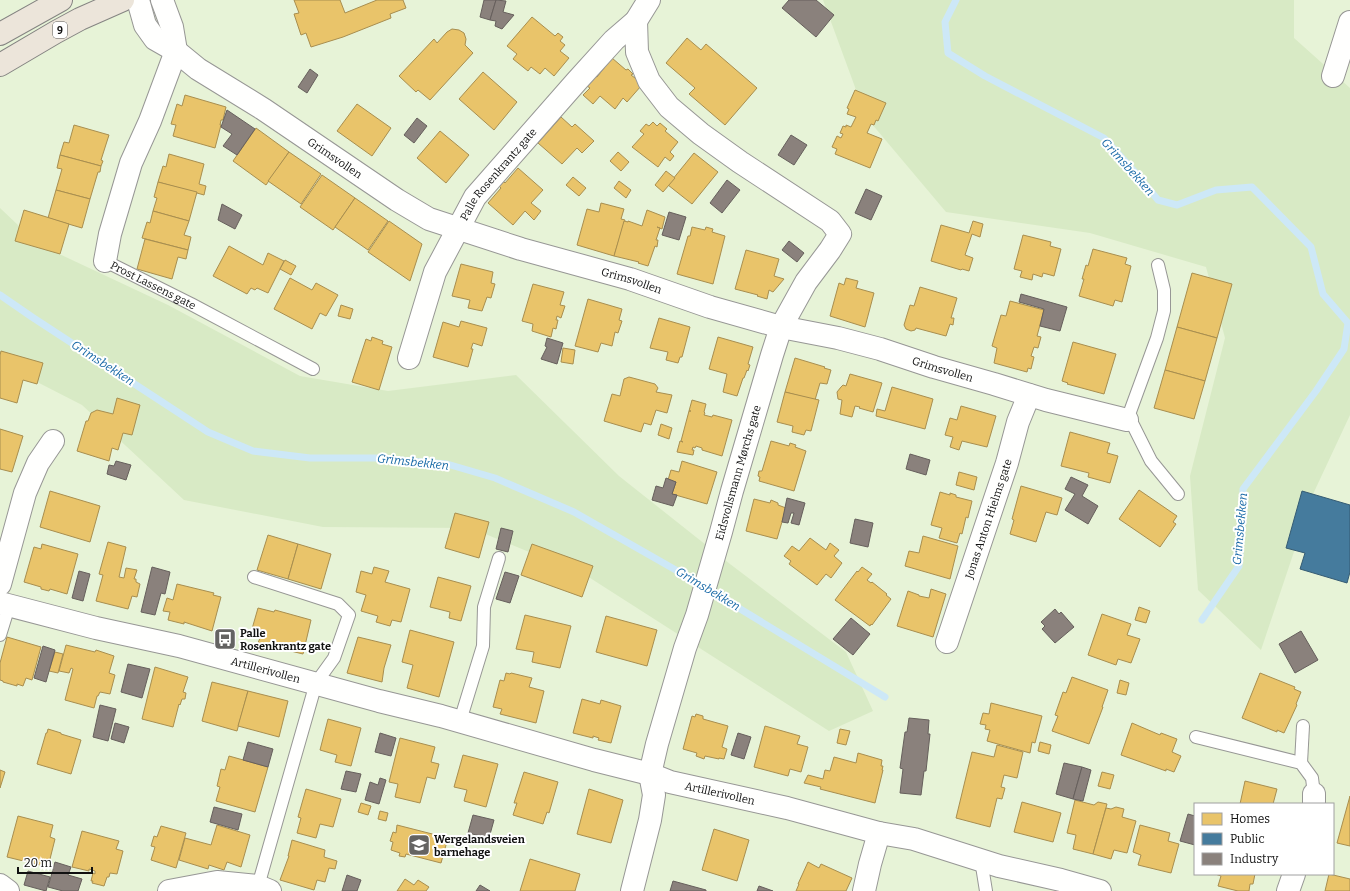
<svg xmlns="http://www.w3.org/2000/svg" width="1350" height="891" font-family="Bitter,serif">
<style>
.green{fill:#e7f3d7;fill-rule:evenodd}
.forest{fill:#d8eac5}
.homes{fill:#e9c46a;stroke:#a88e4f}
.public{fill:#457b9d;stroke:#355b73}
.industry{fill:#8a817c;stroke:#665f5c}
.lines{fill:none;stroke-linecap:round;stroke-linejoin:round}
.stream{stroke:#cde8f7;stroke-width:7}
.service-casing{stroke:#979795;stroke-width:14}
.minor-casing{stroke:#979795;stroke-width:24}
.trunk-casing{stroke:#858482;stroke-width:24}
.service{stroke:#fffffe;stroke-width:12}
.minor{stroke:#fffffe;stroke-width:22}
.trunk{stroke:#ece5da;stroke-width:22}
.labels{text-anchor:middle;stroke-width:4;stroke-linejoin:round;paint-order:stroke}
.shield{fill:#fff;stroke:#585858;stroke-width:1}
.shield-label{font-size:10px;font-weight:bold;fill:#111}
.street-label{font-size:11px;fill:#111;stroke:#fff}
.poi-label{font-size:11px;font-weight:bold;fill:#111;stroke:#fff;text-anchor:start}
.water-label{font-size:12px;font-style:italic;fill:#1768a6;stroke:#fff}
</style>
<rect width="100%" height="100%" fill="#fdfcf7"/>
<path class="green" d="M0,0H1350V891H0ZM1195,804H1333V874H1195Z"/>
<g class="forest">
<polygon points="823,0 1294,0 1294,38 1350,88 1350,415 1314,492 1261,650 1198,590 1190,476 1225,338 1206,267 1090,233 946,212 866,117"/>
<polygon points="0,208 38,244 168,305 300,376 388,391 516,375 619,476 730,564 846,652 873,711 829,731 587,576 471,528 323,527 184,500 82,405 0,363"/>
</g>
<g class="homes">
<polygon points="294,0 340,0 345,13 377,0 403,0 406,8 390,14 391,18 343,37 311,47 306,33 301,35 294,14 299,13"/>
<polygon points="532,17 555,36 558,33 563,37 560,41 565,45 560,51 569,58 554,76 545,68 540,74 531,67 528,71 513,59 517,54 507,46"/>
<polygon points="452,29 459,30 464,33 466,39 465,45 473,53 430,100 418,90 416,92 399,76 434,39 437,43 447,32"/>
<polygon points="687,38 701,50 706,44 757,88 725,125 689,94 695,88 666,63"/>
<polygon points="612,58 626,70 628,69 633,74 631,75 639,81 638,82 641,86 627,102 623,98 615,109 600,96 593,104 583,95 590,88 587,86 595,76 597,77"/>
<polygon points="483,72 517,102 494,130 459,99"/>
<polygon points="855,90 886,103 878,121 876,120 874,125 871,124 867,133 882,139 870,168 835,154 837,149 832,147 837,136 841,138 843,134 840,133 843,126 846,127 846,125 851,127 856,117 847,114 849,109 847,108"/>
<polygon points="185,95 226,107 223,120 221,120 220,125 221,125 215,148 173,136 176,125 171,124 177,104 182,106"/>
<polygon points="357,104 391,128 372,156 337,131"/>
<polygon points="561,117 572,127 575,124 594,141 582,153 577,148 562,164 538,143"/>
<polygon points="653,122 657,126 660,123 667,129 665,131 678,142 670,152 674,156 670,161 665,157 658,167 632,147 644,134 640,131 646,124 649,126"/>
<polygon points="74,125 109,135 101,160 103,161 101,166 60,155 64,142 69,143"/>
<polygon points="256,128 289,152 266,185 233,161"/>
<polygon points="440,131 469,155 446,183 417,158"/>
<polygon points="289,152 321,174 301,204 268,181"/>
<polygon points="618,152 629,162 621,171 610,161"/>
<polygon points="694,153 718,172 692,204 668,185"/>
<polygon points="169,154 204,164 199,184 206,186 204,195 158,182 163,166 166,167"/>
<polygon points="60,155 101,166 100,172 98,172 90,199 56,190 62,169 57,168"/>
<polygon points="518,168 543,190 531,203 541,211 534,220 525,211 513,225 488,203 501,188 498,185 502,180 505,183"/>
<polygon points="666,171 675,178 663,192 655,185"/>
<polygon points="322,175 355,198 333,230 300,207"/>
<polygon points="573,177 586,188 579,196 566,185"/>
<polygon points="619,181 631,190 626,198 614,188"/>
<polygon points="158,182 197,192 189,221 153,211 157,198 154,197"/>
<polygon points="56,190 90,199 82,228 48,218"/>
<polygon points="355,198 388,221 368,250 335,227"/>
<polygon points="601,203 624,209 621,219 625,220 614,256 577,245 587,209 599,212"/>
<polygon points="24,210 69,224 60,254 15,241"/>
<polygon points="647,210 665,217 662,229 657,227 660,228 656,240 658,240 657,247 655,246 648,266 638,263 639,262 614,256 624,221 628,222 628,221 642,226"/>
<polygon points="153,211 189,221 184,235 191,237 188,250 142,238 147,222 150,223"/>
<polygon points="389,221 422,244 410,281 368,252"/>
<polygon points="973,221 983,224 980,237 972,234 965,255 973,258 969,271 962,269 961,270 931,261 941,225 969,233"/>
<polygon points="692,227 705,230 706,227 713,229 712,232 725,236 713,284 677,274 688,236 690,236"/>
<polygon points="1023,235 1051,242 1050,246 1061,249 1054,276 1043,273 1042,277 1033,274 1032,280 1020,277 1022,271 1014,269"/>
<polygon points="145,239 188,250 186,259 178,257 172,279 137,269"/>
<polygon points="229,246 263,265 268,253 284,261 268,293 257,288 255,290 251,288 247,294 213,276"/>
<polygon points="1093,249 1127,258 1125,264 1131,266 1122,302 1115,300 1113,306 1079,296 1084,279 1082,279 1086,265 1088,266"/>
<polygon points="746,250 779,259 774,276 784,279 773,292 769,290 767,299 757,296 758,295 735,289"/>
<polygon points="285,260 296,266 291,275 280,269"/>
<polygon points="461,264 493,272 491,283 495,284 491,298 487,297 482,311 468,308 470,300 452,296"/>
<polygon points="1192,273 1232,284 1217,338 1177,327"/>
<polygon points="290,278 312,290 316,283 338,295 326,316 320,313 312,329 274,309"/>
<polygon points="846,278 858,281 856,288 874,293 865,327 830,316 839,283 844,285"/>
<polygon points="533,284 564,292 560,305 565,306 561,318 557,316 556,320 558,320 556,329 553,328 551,337 532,331 533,324 522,321"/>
<polygon points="920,287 957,298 951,318 954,318 953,325 950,324 946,336 916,328 915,330 911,331 906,329 904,325 910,305 914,306"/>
<polygon points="588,299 622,309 619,320 622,321 618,333 615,332 612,346 601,343 598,352 575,346"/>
<polygon points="1010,301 1044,310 1037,336 1041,337 1038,348 1034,347 1031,356 1034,357 1031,369 1028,368 1027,372 994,363 997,348 992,346 1001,315 1006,316"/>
<polygon points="341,305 353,309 350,319 338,316"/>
<polygon points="659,318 690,327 682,357 680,357 678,363 666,360 668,352 650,348"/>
<polygon points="461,321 487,328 482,346 473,343 471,349 473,349 468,367 433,357 443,322 459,327"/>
<polygon points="1177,327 1217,338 1205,381 1165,370"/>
<polygon points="372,337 383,341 382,344 392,347 379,390 352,382 366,339 371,341"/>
<polygon points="718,337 753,347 748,364 750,365 748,371 747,370 744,378 743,378 737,396 723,392 727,374 709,369"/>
<polygon points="1073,342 1116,354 1104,394 1067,384 1068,383 1062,381"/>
<polygon points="563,348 575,350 573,364 561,362"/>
<polygon points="1,351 43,363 37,384 23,380 17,403 0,398 0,355"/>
<polygon points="795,358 825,367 824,368 831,370 827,384 820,383 815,400 785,392"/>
<polygon points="1165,370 1205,381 1194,419 1154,408"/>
<polygon points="850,374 882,383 873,412 859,408 860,407 855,406 852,417 840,414 842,400 838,399 837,392 841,387 843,385 846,386"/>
<polygon points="629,377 655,384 658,388 656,392 672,395 667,413 656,410 651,425 644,423 641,432 604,421 612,394 620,396 624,379"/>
<polygon points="892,387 933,399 925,429 876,416 877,409 885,411"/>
<polygon points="785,392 819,400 811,431 806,430 804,435 792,432 793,426 777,422"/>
<polygon points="117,398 140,405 132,435 123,433 118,450 112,448 109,461 77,451 86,421 88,421 91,413 97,410 113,414"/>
<polygon points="692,400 706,404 704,412 705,413 704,415 712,417 713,415 732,420 722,456 702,450 702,448 696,446 695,448 693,447 692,450 694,450 693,455 677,452 680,441 683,442 681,441 689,411 691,411 689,411"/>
<polygon points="961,406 996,416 987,447 962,441 959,450 950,447 953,437 945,435 950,418 957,420"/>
<polygon points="661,424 672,428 669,439 658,435"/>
<polygon points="0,429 23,436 12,472 0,469"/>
<polygon points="1070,432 1110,443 1107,453 1118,456 1110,483 1088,477 1089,473 1061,466"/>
<polygon points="771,441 789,446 790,443 796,445 795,447 806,451 794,491 759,481 760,477 758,476 759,471 762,471"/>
<polygon points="682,461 717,472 707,504 672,494 676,482 668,480 671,470 679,472"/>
<polygon points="959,472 977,477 974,490 956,485"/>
<polygon points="1021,486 1062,498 1057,515 1046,512 1036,542 1010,534 1014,520 1012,519"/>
<polygon points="1139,490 1177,516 1173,522 1176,524 1160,547 1119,519"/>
<polygon points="50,491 100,506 90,542 40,527"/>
<polygon points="940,492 950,495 950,493 956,495 956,497 972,501 968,518 966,517 962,534 960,533 957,543 939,538 942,528 931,525"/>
<polygon points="754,499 770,503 771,500 778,503 778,505 786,508 777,539 746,531"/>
<polygon points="455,513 489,522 479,558 445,548"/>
<polygon points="268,535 298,544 288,579 257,570"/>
<polygon points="923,536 958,546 950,579 905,566 909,551 919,553"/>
<polygon points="810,538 826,550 830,543 839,550 834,556 842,563 831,578 826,574 817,585 789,564 791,561 784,556 792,546 799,551"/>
<polygon points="108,542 126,547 119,577 124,578 126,568 137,570 134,579 136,579 136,582 140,584 137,597 132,596 128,609 96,601 103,575 99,574"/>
<polygon points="42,544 78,554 67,594 50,589 49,591 41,589 41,587 24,582 34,547 41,549"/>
<polygon points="298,544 331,554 321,589 288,579"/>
<polygon points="532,544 593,566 582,597 521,575"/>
<polygon points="374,567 389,571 385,582 410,589 401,622 392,620 390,626 376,622 378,616 361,611 366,595 356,592 361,571 372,574"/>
<polygon points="862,567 872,574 867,580 871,583 872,582 887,594 886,595 891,599 872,625 871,624 870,626 835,600 857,571 858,572"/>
<polygon points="438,577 471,586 461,621 449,618 450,612 430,607"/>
<polygon points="177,584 214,593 213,595 221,597 212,631 184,622 184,624 168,620 170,612 163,611 167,598 173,600"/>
<polygon points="931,589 946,594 933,637 897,626 908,591 919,595 919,596 929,598"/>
<polygon points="1139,607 1150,611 1146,623 1135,620"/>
<polygon points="258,608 274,612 275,610 311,620 303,654 258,643 260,638 250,636"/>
<polygon points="1102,614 1131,624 1127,635 1140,639 1131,663 1118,659 1116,665 1088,655"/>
<polygon points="525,615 571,626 560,668 532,662 534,652 516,649"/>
<polygon points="606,616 657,630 647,666 596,652"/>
<polygon points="410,630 454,642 439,697 407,688 413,665 402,662"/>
<polygon points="7,637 41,647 32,680 26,678 23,686 17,684 17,686 3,682 3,681 0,680 0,663"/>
<polygon points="358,637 391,645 384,668 382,682 347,673"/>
<polygon points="66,645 95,652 96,650 114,656 109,673 115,675 110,694 100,692 98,696 97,696 94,708 65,700 73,669 71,668 69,673 59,671"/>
<polygon points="55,652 63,654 58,673 49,671"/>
<polygon points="155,667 188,677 183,692 186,693 185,699 182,699 180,705 179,704 173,727 142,719"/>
<polygon points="506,673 510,674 511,673 532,678 529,687 544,691 536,723 500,714 502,709 493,707 500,680 504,681"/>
<polygon points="1260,673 1295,687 1294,689 1301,692 1296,704 1297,705 1284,733 1277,730 1277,732 1242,718"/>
<polygon points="1072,677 1108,690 1102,707 1103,707 1089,744 1052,731 1058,716 1055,715 1063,692 1066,693"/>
<polygon points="1120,680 1129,683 1126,695 1117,693"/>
<polygon points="212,682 248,691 237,731 202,721"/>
<polygon points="248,691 288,701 279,737 238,726"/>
<polygon points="582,699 600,704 601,700 621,706 611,743 598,740 599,738 593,736 593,738 573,733"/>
<polygon points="991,703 1042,716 1035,743 1032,742 1030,753 987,741 990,730 985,729 986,725 980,724 983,713 989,714"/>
<polygon points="696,714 703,716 703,719 728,726 722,747 727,749 724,759 719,758 719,759 705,756 704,759 696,756 697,753 683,749 692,716 695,717"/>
<polygon points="328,719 361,728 351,766 335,762 337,755 320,750"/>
<polygon points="1132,723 1160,735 1161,733 1177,739 1172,752 1181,756 1174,772 1166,769 1166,771 1121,755"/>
<polygon points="765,726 800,736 797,744 808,747 801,772 790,769 788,776 754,767"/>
<polygon points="48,729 61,733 61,734 81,740 71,774 37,764 46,733 47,733"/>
<polygon points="840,729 850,731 846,745 837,743"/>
<polygon points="400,738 435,747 431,762 439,764 435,779 427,777 420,803 395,797 398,784 389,782"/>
<polygon points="1040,742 1051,745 1049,754 1038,751"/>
<polygon points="997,745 1023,752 1017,778 1004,775 1001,787 1005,788 1002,799 997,798 990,827 956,818 972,752 994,757"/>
<polygon points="858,753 882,760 881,766 883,766 882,770 883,770 875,803 820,789 821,787 804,783 808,775 823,779 825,770 830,771 834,757 856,763"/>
<polygon points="463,755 498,764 486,807 464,801 467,790 454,787"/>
<polygon points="229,756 268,767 255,812 216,801 220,787 217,786 221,769 225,770"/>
<polygon points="0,770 5,772 0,788"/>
<polygon points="524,772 558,782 549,813 547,812 543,824 513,815 517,803 514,803"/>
<polygon points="1102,772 1114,775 1110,789 1098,786"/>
<polygon points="1245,781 1277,789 1273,804 1240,804"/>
<polygon points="306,789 341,799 333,827 320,824 316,838 297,833 301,818 298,817"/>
<polygon points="589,789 623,800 611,843 577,834"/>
<polygon points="1350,796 1350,846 1337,843"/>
<polygon points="1075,800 1094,805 1098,802 1107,804 1093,854 1073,849 1076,835 1067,833"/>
<polygon points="1022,802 1061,813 1053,842 1014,832"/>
<polygon points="361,803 371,806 368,815 358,812"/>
<polygon points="1116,807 1124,809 1122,817 1136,821 1127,853 1114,850 1111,859 1093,854 1106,808 1111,809"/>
<polygon points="380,811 388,813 386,821 378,819"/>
<polygon points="18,816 53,825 50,837 55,839 48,867 7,857"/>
<polygon points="217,825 250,835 241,867 227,862 224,870 209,865 208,869 179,860 185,838 211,845"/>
<polygon points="397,825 448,838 441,863 406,854 405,857 399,856 400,853 391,850 393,842 390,841 393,832 396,833"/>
<polygon points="1140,825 1170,833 1168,841 1179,844 1171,873 1138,865 1141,855 1133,852"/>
<polygon points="161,826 186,833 176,868 151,860 155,847 151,846 154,836 157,837"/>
<polygon points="714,829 749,840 737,881 702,870"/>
<polygon points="82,831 119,841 116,849 123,851 117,874 110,873 109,877 107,877 104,886 92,883 93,881 91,881 93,873 95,874 95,871 89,869 89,871 72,867"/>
<polygon points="292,840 325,850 324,857 337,861 335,869 329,868 325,882 317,880 314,890 280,880 289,856 288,856"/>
<polygon points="530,859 580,874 575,891 520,891"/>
<polygon points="808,862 819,868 821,864 852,878 846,891 796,891 799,884 798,884"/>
<polygon points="1215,874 1255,874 1253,884 1250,884 1249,891 1238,891 1218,886 1221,876"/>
<polygon points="1329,874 1350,879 1350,891 1325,891"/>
<polygon points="405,879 414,885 418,880 429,887 426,891 397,891"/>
</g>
<polygon class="public" points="1302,491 1350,505 1350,572 1347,583 1300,569 1305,553 1286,548"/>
<g class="industry">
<polygon points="484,0 496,0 490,20 480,17"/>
<polygon points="496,0 506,1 503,12 514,15 502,29 495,26 496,21 490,20"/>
<polygon points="789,0 816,0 834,15 816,37 782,8"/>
<polygon points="310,69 318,75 307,93 298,87"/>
<polygon points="227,110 255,129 237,155 223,146 232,134 221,127"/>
<polygon points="417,118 427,126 414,143 404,135"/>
<polygon points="791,135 807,145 794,165 778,155"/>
<polygon points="727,180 740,190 722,213 710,203"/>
<polygon points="866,189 882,196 871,220 855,213"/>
<polygon points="222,204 242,215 235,229 218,220"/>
<polygon points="669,212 686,217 679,240 662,235"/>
<polygon points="789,241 804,253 797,262 782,250"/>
<polygon points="1021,294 1067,307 1060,331 1040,326 1044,309 1019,302"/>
<polygon points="547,338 563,343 557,364 541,359 547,347 545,346"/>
<polygon points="910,454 930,460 926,475 906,469"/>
<polygon points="116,461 131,465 126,480 107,474 109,465 114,466"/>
<polygon points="1071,477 1088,485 1082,496 1098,506 1088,524 1065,510 1075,494 1065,489"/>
<polygon points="666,478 676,482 672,494 677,495 673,506 652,500 656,486 663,488"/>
<polygon points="787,498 805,503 799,525 791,523 794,513 791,513 788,523 782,522"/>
<polygon points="855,519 873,523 868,547 850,543"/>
<polygon points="501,528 513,531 508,552 496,549"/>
<polygon points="152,567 170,572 165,594 161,593 155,615 141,612"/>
<polygon points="79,571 90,574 83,601 72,598"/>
<polygon points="505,572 519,576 510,603 496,599"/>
<polygon points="1055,609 1059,614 1061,612 1074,627 1055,643 1042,629 1045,626 1041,622"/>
<polygon points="851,618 870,634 853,655 833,639"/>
<polygon points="1301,631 1318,660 1295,673 1279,644"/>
<polygon points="43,646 55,650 46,682 34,678"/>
<polygon points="128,664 150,669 142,698 121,692"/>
<polygon points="100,705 116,709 108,741 93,737"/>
<polygon points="909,718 929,720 928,734 930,734 926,771 924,771 921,795 900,793 903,769 900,768 905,732 907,732"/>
<polygon points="115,723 129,727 124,743 111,739"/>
<polygon points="380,733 396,738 391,756 375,752"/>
<polygon points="738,733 751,737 744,759 731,755"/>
<polygon points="248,742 273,749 268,767 243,760"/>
<polygon points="1064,763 1082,767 1073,799 1056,794"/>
<polygon points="1082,767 1091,770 1083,801 1073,799"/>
<polygon points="346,771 361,774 356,792 341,789"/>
<polygon points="380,778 386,780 379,804 365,800 370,782 378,785"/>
<polygon points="214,807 242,814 238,830 210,822"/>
<polygon points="1188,814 1195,816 1195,845 1180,841"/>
<polygon points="473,815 494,820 489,838 468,833"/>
<polygon points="55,862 71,867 68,875 82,879 78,891 63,891 48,887"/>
<polygon points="28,871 50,877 46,891 24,885"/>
<polygon points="347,875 361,880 357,891 342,891"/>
<polygon points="673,881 706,890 706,891 670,891"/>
<polygon points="480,885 490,891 476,891"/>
<polygon points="759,886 773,891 757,891"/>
</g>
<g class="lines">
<g class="stream">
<polyline points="956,0 945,22 948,53 985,76 1104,138 1134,171 1158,200 1177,205 1216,190 1252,187 1311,247 1323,294 1348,323 1344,349 1316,391 1243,489 1243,511 1239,566 1202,620"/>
<polyline points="0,295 32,317 208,432 253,451 310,458 375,458 447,464 495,478 574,512 681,573 885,697"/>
</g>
<g class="service-casing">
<g id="service">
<path id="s1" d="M105,261L191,304L313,369"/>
<polyline points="1158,265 1164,290 1164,311 1157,338 1127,420 1133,425 1151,461 1178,494"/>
<polyline points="254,577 338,604 349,615 334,658 316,683 258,886"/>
<polyline points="0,635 9,606"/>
<polyline points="460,721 483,646 484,607 499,558"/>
<polyline points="1196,737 1301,763 1312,778 1314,794"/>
<polyline points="1301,763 1303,726"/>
<polyline points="981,860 986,891"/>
</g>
</g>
<g class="minor-casing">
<g id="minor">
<path id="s2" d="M138,0L145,25L155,39L176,51L198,69L263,109L397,200L429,219L521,249L630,279L710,307L781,327L838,338L880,349L934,367L994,384L1046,400L1127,420"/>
<polyline points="162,0 172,27 176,51"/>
<polyline points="1333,76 1350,22"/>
<polyline points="105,261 110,234 131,163 150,121 176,51"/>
<path id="s3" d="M409,358L435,272L475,197L576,82L614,40L636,21L649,0"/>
<polyline points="0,584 25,493 38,463 53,441"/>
<path id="s4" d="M0,603L96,628L179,646L379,701L441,716L594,760L650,774L670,782L787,808L879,833L914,839L999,866L1061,880L1100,891"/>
<path id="s5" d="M947,642L1007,463L1018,422L1029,395"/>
<polyline points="1314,804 1314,794"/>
<polyline points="0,885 8,891"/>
<polyline points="169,891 217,882 258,886 270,891"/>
<path id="s6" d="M632,891L650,820L654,795L650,774L657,744L685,648L697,615L721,532L732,491L772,355L781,327L806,282L830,250L840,234L830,221L740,162L701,134L669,107L649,81L637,52L636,21"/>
<polyline points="864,891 870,864 879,833"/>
<polyline points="1288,891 1294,874"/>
</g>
</g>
<g class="trunk-casing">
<g id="trunk">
<polyline points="0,34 61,0"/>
<polyline points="0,65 56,32 80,19 123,0"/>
</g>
</g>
<use href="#service" class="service"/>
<use href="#minor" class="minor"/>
<use href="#trunk" class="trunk"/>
</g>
<defs>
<g id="bus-square" transform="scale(1.15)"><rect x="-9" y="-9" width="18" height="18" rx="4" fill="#646362" stroke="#fff"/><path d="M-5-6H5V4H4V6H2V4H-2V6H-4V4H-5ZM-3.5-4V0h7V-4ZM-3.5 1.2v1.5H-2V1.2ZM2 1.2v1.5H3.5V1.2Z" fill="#fff"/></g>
<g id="school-square" transform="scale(1.15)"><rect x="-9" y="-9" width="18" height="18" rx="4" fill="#646362" stroke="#fff"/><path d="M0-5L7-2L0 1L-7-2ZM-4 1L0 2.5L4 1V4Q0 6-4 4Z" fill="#fff"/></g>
</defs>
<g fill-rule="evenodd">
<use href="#bus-square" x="225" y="639"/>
<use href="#school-square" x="419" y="845"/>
</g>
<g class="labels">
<rect class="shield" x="53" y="22" width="14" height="16" rx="3"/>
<g class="shield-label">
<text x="60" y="34">9</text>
</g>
<g class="street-label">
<text dy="4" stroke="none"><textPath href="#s2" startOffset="259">Grimsvollen</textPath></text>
<text dy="4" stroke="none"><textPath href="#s3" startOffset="207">Palle Rosenkrantz gate</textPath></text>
<text dy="4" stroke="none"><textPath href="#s2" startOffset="583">Grimsvollen</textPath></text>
<text dy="4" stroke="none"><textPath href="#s1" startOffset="54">Prost Lassens gate</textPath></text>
<text dy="4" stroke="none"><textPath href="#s2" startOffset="907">Grimsvollen</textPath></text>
<text dy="4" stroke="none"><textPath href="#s6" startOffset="434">Eidsvollsmann Mørchs gate</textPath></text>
<text dy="4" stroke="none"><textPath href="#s5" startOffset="130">Jonas Anton Hielms gate</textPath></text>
<text dy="4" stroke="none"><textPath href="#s4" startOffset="274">Artillerivollen</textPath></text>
<text dy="4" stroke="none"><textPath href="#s4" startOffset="745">Artillerivollen</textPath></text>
</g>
<g class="poi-label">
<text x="240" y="637">Palle<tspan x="240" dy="13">Rosenkrantz gate</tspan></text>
<text x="434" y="843">Wergelandsveien<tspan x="434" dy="13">barnehage</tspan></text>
</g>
<g class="water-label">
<text transform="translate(1128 167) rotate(48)" y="4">Grimsbekken</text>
<text transform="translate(103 363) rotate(33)" y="4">Grimsbekken</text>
<text transform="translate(413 462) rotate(6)" y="4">Grimsbekken</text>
<text transform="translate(1240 529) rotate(-85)" y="4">Grimsbekken</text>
<text transform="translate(708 589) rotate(31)" y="4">Grimsbekken</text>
</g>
</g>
<rect x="1194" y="803" width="140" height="72" fill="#ffffff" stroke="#a0a0a0"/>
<rect x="1202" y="813" width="20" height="12" fill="#e9c46a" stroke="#a0a0a0"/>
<text x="1230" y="823" font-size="12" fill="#111111">Homes</text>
<rect x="1202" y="833" width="20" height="12" fill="#457b9d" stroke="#a0a0a0"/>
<text x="1230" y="843" font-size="12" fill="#111111">Public</text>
<rect x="1202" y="853" width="20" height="12" fill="#8a817c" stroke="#a0a0a0"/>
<text x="1230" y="863" font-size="12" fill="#111111">Industry</text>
<path d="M18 867v6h74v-6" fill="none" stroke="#111111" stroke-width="2"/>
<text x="24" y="867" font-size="12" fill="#111111" stroke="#ffffff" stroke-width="3" paint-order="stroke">20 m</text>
</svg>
